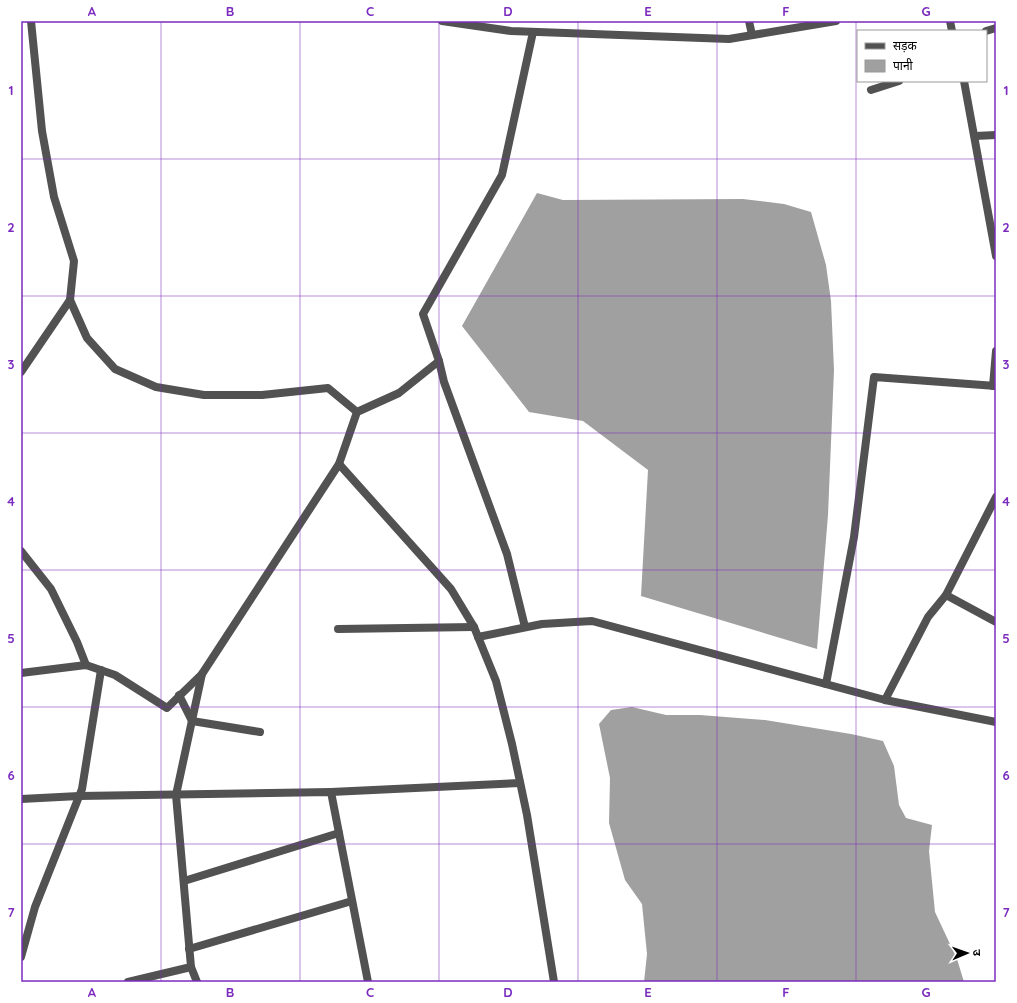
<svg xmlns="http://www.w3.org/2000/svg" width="1017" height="1003" font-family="Quicksand,'Noto Sans Devanagari',sans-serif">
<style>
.water{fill:#a0a0a0}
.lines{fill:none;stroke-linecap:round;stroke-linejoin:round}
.minor{stroke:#525252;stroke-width:8}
.grid{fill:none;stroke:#7b2cbf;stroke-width:1;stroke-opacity:0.55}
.neatline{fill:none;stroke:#7b2cbf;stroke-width:1.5}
.grid-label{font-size:13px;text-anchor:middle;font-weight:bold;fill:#7b2cbf}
</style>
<rect width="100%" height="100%" fill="#fff"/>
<g class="water">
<polygon points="537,193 563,200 743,199 784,204 811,212 826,265 831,301 834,370 828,515 817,649 641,596 648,470 583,421 529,412 462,326"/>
<polygon points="632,707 666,715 700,715 765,720 851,734 883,741 894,766 899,805 906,818 932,825 929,851 935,912 957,959 964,982 644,982 647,954 642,904 625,880 609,823 610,778 599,724 611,710"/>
</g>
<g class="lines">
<g class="minor">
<polyline points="31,21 42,131 54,197 74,261 70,300 87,338 115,369 156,387 204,395 262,395 328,388 357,412"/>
<polyline points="442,21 511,31 729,39 836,21"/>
<polyline points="749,21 752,35"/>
<polyline points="950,21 952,31"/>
<polyline points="986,31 996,28"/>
<polyline points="964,81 996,256"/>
<polyline points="871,90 899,81"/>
<polyline points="975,136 996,135"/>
<polyline points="439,361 444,382 507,554 525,627"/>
<polyline points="21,372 70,300"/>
<polyline points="993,386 996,351"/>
<polyline points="339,464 357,412 399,393 439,361 423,314 502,175 533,32"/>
<polyline points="21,551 51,589 77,642 86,665"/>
<polyline points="946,595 996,497"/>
<polyline points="338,629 474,627"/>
<polyline points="478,637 542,624 592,621 885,700 996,722"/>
<polyline points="21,673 86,665 115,675 167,708 202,674 339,464 451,589 474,627 496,681 512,744 527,815 554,982"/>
<polyline points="826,684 854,537 874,377 996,386"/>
<polyline points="179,695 192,721 260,732"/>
<polyline points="885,700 928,617 946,595 996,622"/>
<polyline points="331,792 520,783"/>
<polyline points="21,799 79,796 331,792 368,982"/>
<polyline points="184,881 339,833"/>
<polyline points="189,949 352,901"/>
<polyline points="21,957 35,907 82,789 101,670"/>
<polyline points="191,967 197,982"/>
<polyline points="128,982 191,967 176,795 202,674"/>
</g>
</g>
<path class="grid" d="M161,21V982M300,21V982M439,21V982M578,21V982M717,21V982M856,21V982M21,159H996M21,296H996M21,433H996M21,570H996M21,707H996M21,844H996"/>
<rect width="1017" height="1003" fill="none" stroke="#ffffff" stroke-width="44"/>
<rect x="857" y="30" width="130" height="52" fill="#ffffff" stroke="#999999"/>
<rect x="865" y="43" width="20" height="6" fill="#525252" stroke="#999999"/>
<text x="893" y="50" font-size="12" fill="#000000">सड़क</text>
<rect x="865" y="60" width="20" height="12" fill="#a0a0a0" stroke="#999999"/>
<text x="893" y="70" font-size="12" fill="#000000">पानी</text>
<g transform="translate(967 953) rotate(88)" stroke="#ffffff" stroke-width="3" paint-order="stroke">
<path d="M0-3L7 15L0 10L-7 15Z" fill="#000000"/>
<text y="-6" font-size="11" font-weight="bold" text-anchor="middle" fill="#000000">उ</text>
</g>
<rect x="22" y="22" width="973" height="959" class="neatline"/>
<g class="grid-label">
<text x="92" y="16">A</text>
<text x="230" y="16">B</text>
<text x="370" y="16">C</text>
<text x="508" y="16">D</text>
<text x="648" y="16">E</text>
<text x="786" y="16">F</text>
<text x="926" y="16">G</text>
<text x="11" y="95">1</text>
<text x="1006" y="95">1</text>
<text x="11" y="232">2</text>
<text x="1006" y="232">2</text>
<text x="11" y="369">3</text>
<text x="1006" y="369">3</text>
<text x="11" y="506">4</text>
<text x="1006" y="506">4</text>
<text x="11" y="643">5</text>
<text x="1006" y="643">5</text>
<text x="11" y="780">6</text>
<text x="1006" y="780">6</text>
<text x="11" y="917">7</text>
<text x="1006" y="917">7</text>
<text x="92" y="997">A</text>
<text x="230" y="997">B</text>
<text x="370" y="997">C</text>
<text x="508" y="997">D</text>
<text x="648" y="997">E</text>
<text x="786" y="997">F</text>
<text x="926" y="997">G</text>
</g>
</svg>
